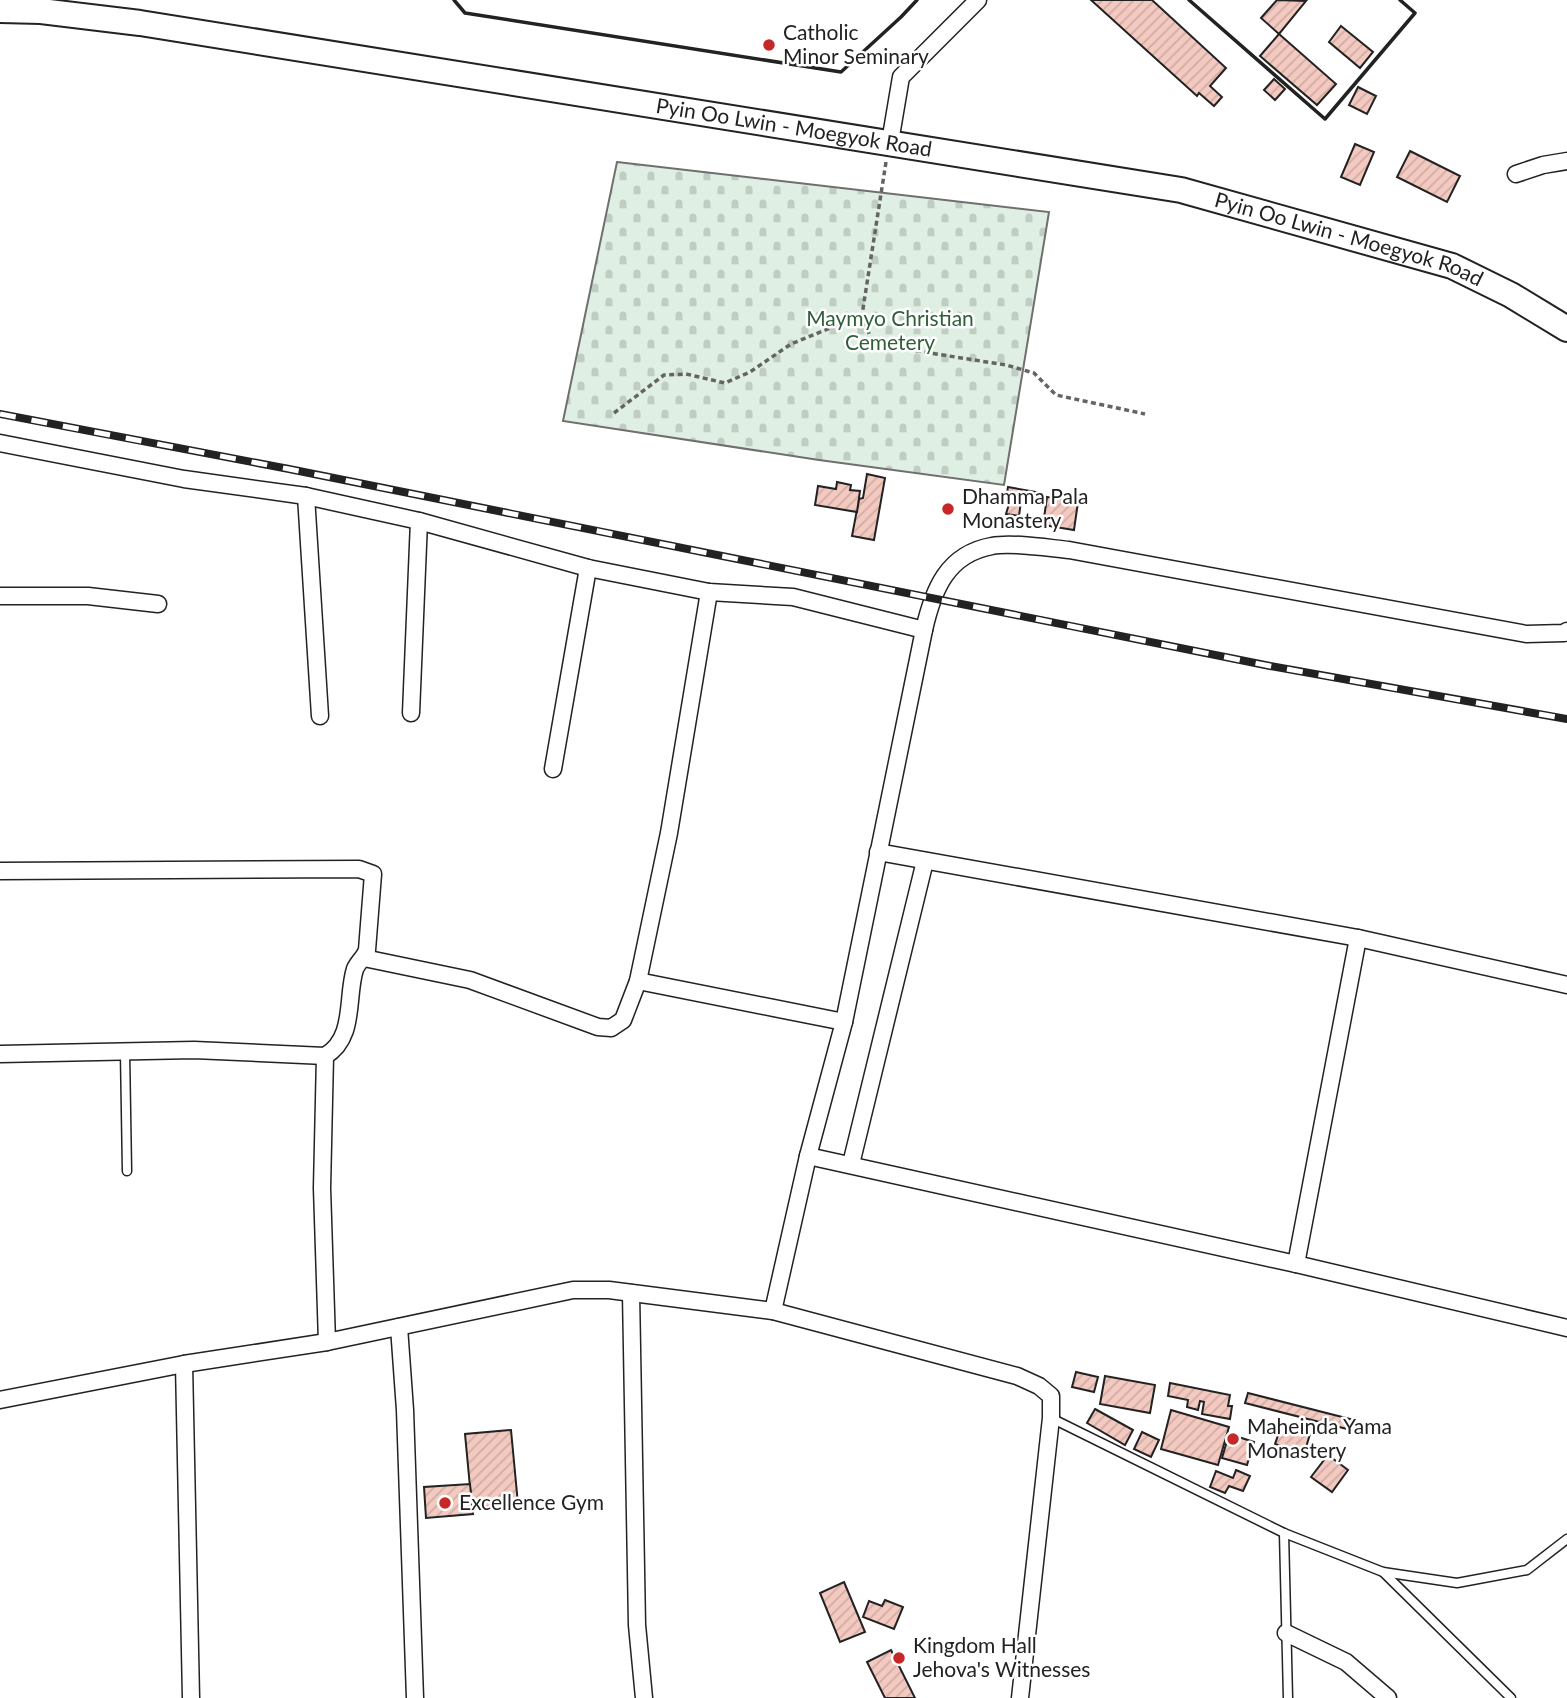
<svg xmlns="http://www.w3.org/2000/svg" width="1567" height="1698" font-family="Lato,sans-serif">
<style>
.cemetery{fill:url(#cemetery-stones);stroke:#6f6f6f;stroke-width:2}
.building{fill:url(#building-hatch);stroke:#222;stroke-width:2}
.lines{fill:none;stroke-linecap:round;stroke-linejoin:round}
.lane-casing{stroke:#222;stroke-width:11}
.street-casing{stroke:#222;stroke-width:19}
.primary-casing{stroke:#222;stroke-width:28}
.path{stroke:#646464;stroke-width:3.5;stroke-dasharray:5 3.5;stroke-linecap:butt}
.lane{stroke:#fff;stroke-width:8}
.street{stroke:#fff;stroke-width:16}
.primary{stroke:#fff;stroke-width:24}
.rail-casing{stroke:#222;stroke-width:8}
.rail{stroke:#fff;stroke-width:5;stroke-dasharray:16;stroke-linecap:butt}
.wall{stroke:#222;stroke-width:3.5}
.poi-dot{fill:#c62828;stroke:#fff;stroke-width:2.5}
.labels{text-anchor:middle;stroke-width:5;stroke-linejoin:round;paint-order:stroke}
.poi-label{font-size:21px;fill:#222;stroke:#fff;text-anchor:start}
.street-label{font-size:21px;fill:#222;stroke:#fff}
.park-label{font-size:21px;fill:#2f5e38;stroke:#fff}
</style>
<defs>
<pattern id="cemetery-stones" width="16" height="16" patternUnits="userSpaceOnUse" patternTransform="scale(1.75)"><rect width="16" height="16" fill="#e0efe3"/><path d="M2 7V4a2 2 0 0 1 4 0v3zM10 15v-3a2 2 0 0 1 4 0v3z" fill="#c0cdc2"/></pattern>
<pattern id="building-hatch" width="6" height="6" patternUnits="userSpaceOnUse" patternTransform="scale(1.75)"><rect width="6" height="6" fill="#f3c9c0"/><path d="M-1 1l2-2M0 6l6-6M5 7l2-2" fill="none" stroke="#d0aca5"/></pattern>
</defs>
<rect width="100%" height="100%" fill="#fff"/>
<polygon class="cemetery" points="617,162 1049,212 1004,485 819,460 563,421"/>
<g class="building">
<polygon points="1091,0 1152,0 1226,68 1210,86 1222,97 1214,106 1199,93 1197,96"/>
<polygon points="1277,0 1306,1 1279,34 1261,18"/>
<polygon points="1341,26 1373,52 1360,68 1329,42"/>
<polygon points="1279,34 1336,84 1317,105 1260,56"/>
<polygon points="1274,79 1285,89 1275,100 1264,90"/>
<polygon points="1358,87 1376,96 1367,114 1349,105"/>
<polygon points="1355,144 1374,152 1360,185 1341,177"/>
<polygon points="1410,151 1460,176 1447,202 1397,177"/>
<polygon points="867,474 885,478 874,540 852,536 859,499 863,498"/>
<polygon points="837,482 851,485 850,490 860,491 857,512 815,505 818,486 836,489"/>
<polygon points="1008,487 1036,492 1033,503 1021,501 1019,516 1006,514 1009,504 1005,503"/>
<polygon points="1047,497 1078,502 1074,530 1043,525"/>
<polygon points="1076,1372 1098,1377 1094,1392 1072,1387"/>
<polygon points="1105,1376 1155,1385 1150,1413 1100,1404"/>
<polygon points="1170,1383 1230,1395 1228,1406 1232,1406 1230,1419 1202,1414 1204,1402 1200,1401 1198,1410 1187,1407 1188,1400 1168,1396"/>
<polygon points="1248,1393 1354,1420 1351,1430 1245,1403"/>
<polygon points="1095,1409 1133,1430 1125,1445 1087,1423"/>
<polygon points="1171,1410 1229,1427 1218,1465 1161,1449"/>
<polygon points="1282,1424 1310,1434 1304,1454 1275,1444"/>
<polygon points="511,1430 518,1504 472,1508 465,1434"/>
<polygon points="1142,1432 1159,1440 1151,1457 1134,1449"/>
<polygon points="1229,1434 1254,1442 1247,1465 1222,1458"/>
<polygon points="1328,1455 1348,1470 1332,1492 1311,1477"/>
<polygon points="1236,1470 1250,1476 1243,1491 1229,1486 1225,1493 1210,1487 1216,1471 1233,1478"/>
<polygon points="470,1484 473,1514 426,1518 424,1487"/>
<polygon points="844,1582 865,1632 840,1642 820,1593"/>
<polygon points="885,1600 903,1607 894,1629 863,1617 869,1601 882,1606"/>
<polygon points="891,1650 915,1698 885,1698 867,1662"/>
</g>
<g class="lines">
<g class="lane-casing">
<g id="lane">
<polyline points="125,1052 127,1171"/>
<polyline points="1051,1418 1284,1533 1383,1572 1457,1583 1527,1570 1567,1539"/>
<polyline points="1284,1533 1288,1698"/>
<polyline points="1383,1572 1511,1698"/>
</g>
</g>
<g class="street-casing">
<g id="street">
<polyline points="890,142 901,77 978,0"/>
<polyline points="1516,174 1543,165 1567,161"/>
<polyline points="0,443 184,479 306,496 419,521 588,568 709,592 793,597 924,630"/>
<polyline points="306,496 320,716"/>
<polyline points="0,596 88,596 158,604"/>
<polyline points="411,713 419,521"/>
<polyline points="553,769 588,568"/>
<polyline points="878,852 1358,938 1567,985"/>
<path d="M0,871L359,869L373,874L367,950C364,958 358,962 355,969C346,997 356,1038 325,1056L322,1188L327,1342"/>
<polyline points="364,958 470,980 598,1027 611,1028 623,1020 638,981 669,833 709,592"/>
<polyline points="638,981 844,1022"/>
<polyline points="0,1054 194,1050 325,1056"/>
<polyline points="808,1156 1296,1264 1567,1328"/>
<polyline points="851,1164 925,861"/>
<polyline points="1296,1264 1358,938"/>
<polyline points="631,1293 637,1625 644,1698"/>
<path d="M773,1311L808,1156L844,1022L924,630C933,590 947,554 992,546C1011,542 1048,548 1069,550L1526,634L1564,633L1567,631"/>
<polyline points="399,1327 405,1410 415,1698"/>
<polyline points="184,1364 191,1698"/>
<polyline points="0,1400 184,1364 327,1342 573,1290 609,1290 773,1311 1017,1376 1039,1386 1051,1396 1051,1418 1020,1698"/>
<polyline points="1286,1633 1346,1662 1388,1698"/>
</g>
</g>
<g class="primary-casing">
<g id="primary">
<path id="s1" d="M0,10L41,11L140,23L1181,190L1452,266L1511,295L1567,329"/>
</g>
</g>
<g class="path">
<polyline points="886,162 862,315 873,344 1006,365 1034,373 1056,395 1145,414"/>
<polyline points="614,413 664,375 686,374 725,383 750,372 791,344 862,315"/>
</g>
<use href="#lane" class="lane"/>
<use href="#street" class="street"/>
<use href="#primary" class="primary"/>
<g class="rail-casing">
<polyline id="rail" points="0,414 289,469 1270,666 1567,719"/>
</g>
<use href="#rail" class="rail"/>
<g class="wall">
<polyline points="454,0 465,13 841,72 901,17 917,0"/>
<polyline points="1189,0 1325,119 1415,13 1400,0"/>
</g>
</g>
<g class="poi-dot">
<circle cx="769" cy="45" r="7"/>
<circle cx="948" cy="509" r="7"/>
<circle cx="1233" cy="1439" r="7"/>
<circle cx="445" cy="1503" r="7"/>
<circle cx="899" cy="1658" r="7"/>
</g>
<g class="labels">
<g class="poi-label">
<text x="783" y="40">Catholic<tspan x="783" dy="24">Minor Seminary</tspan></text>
<text x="962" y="504">Dhamma Pala<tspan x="962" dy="24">Monastery</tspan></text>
<text x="1247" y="1434">Maheinda Yama<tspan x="1247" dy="24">Monastery</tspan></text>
<text x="459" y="1510">Excellence Gym</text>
<text x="913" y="1653">Kingdom Hall<tspan x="913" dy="24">Jehova's Witnesses</tspan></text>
</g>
<g class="street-label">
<text dy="7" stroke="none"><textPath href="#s1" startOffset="803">Pyin Oo Lwin - Moegyok Road</textPath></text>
<text dy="7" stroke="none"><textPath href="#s1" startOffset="1370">Pyin Oo Lwin - Moegyok Road</textPath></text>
</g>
<g class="park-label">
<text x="890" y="326">Maymyo Christian<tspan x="890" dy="24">Cemetery</tspan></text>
</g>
</g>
</svg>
